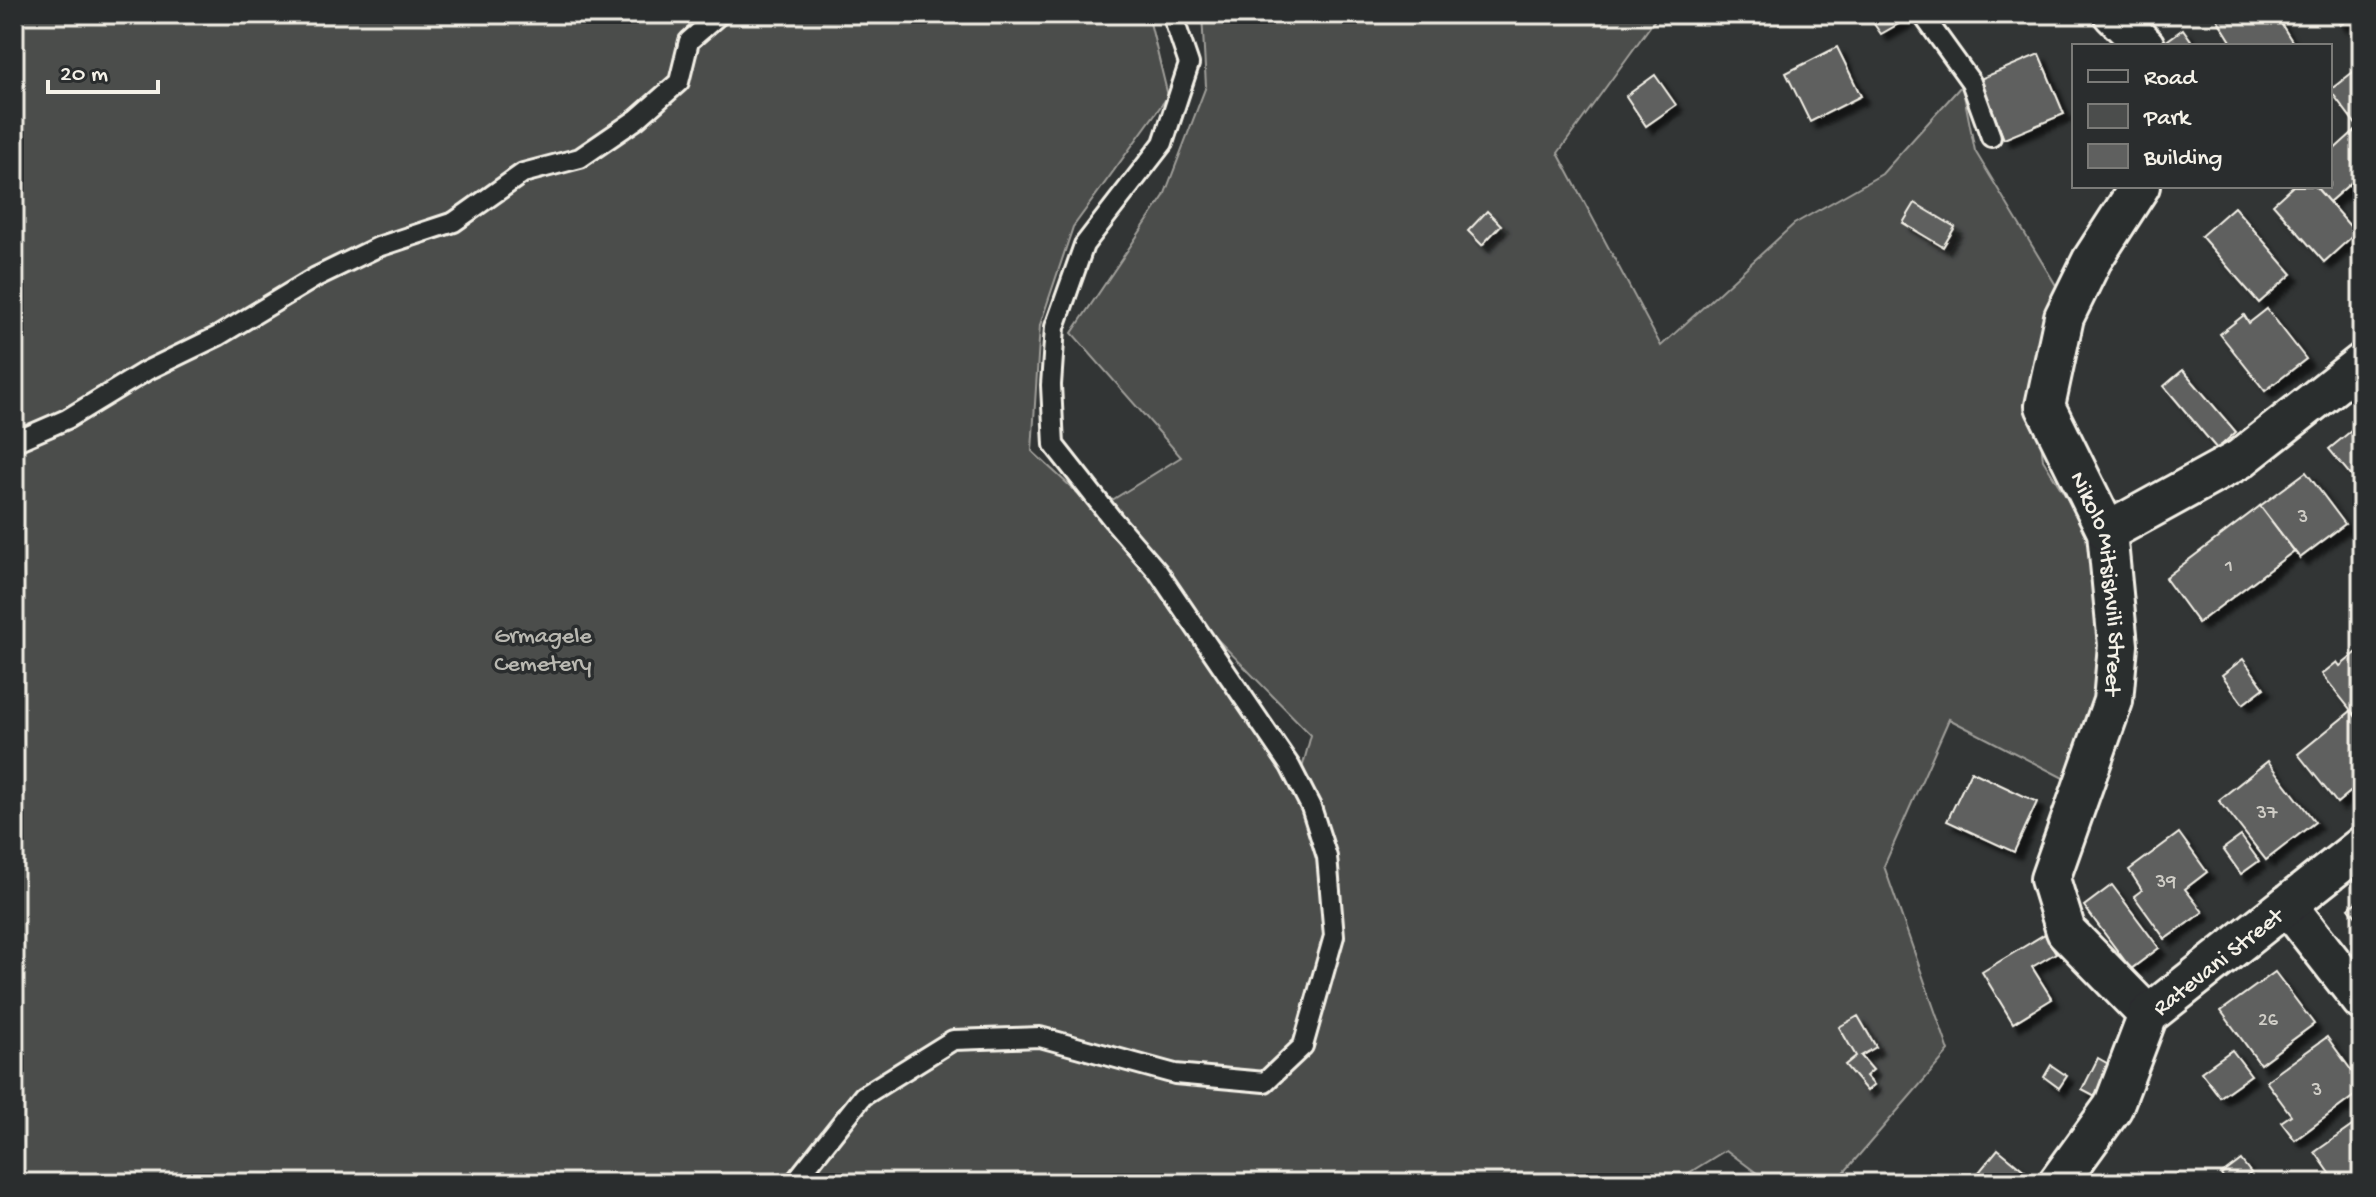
<svg xmlns="http://www.w3.org/2000/svg" width="2376" height="1197" font-family="'Gochi Hand',sans-serif">
<style>
.green{fill:#4b4d4c;stroke:#a09f9a;stroke-width:2;fill-rule:evenodd}
.building{fill:#5f605f;stroke:#f4f1e8;stroke-width:2;filter:url(#shadow)}
.lines{fill:none;stroke-linecap:round;stroke-linejoin:round}
.lane-casing{stroke:#f4f1e8;stroke-width:24}
.street-casing{stroke:#f4f1e8;stroke-width:44}
.lane{stroke:#2a2d2e;stroke-width:18}
.street{stroke:#2a2d2e;stroke-width:38}
.labels{text-anchor:middle;stroke-width:7;stroke-linejoin:round;paint-order:stroke}
.number-label{font-size:20px;fill:#cfcdc6}
.street-label{font-size:24px;fill:#f4f1e8;stroke:#2a2d2e}
.park-label{font-size:24px;fill:#b9b8b1;stroke:#2a2d2e}
</style>
<defs>
<filter id="shadow"><feDropShadow dx="7" dy="7" stdDeviation="2" flood-color="#0009"/></filter>
</defs>
<rect width="100%" height="100%" fill="#323535"/>
<filter id="ink" filterUnits="userSpaceOnUse"><feTurbulence type="fractalNoise" baseFrequency=".0125" numOctaves="2"/><feDisplacementMap in="SourceGraphic" scale="16" xChannelSelector="R" yChannelSelector="G"/><feConvolveMatrix kernelMatrix="1 2 1 2 8 2 1 2 1" color-interpolation-filters="sRGB"/></filter>
<g filter="url(#ink)">
<path class="green" d="M14,14H1148L1168,96L1073,227L1040,325L1032,451L1096,510L1181,457L1072,333L1164,196L1206,86L1202,14H1659L1558,153L1661,346L1794,224L1882,174L1962,85L1975,151L2063,297L2038,410L2043,460L2100,551L2101,714L2071,782L1949,719L1884,866L1949,1051L1835,1183H1770L1726,1150L1679,1179L1676,1183H14ZM1165,586L1311,735L1299,780Z"/>
<g class="building">
<polygon points="1867,14 1909,14 1909,18 1881,34"/>
<polygon points="2221,14 2275,14 2295,46 2234,46 2216,17"/>
<polygon points="2333,14 2358,14 2340,25"/>
<polygon points="2183,29 2195,46 2161,46 2161,45"/>
<polygon points="1837,47 1861,96 1810,122 1786,73"/>
<polygon points="2039,54 2064,114 2004,139 1980,79"/>
<polygon points="2362,65 2362,122 2357,126 2330,90"/>
<polygon points="1655,75 1676,105 1646,126 1626,96"/>
<polygon points="2362,124 2362,173 2329,202 2315,186 2330,186 2330,153"/>
<polygon points="2293,186 2315,186 2356,233 2324,262 2273,204"/>
<polygon points="1915,203 1955,227 1943,247 1903,223"/>
<polygon points="2234,207 2292,274 2259,303 2201,236"/>
<polygon points="1487,211 1501,225 1482,245 1468,231"/>
<polygon points="2267,309 2306,359 2265,391 2220,334 2244,315 2249,323"/>
<polygon points="2183,370 2236,432 2217,449 2164,386"/>
<polygon points="2362,422 2362,489 2329,449"/>
<polygon points="2306,472 2345,524 2300,558 2260,506"/>
<polygon points="2260,506 2294,551 2198,623 2165,578"/>
<polygon points="2362,648 2362,723 2361,723 2322,674 2337,662 2340,666"/>
<polygon points="2243,659 2264,688 2243,704 2222,675"/>
<polygon points="2351,711 2362,724 2362,782 2337,803 2298,754"/>
<polygon points="2268,761 2315,822 2266,860 2219,800"/>
<polygon points="1971,771 2037,802 2014,852 1947,821"/>
<polygon points="2179,833 2207,872 2185,889 2203,912 2165,939 2134,896 2142,890 2129,870"/>
<polygon points="2241,836 2259,861 2241,874 2223,849"/>
<polygon points="2112,885 2159,948 2131,969 2084,906"/>
<polygon points="2362,897 2362,924 2349,908"/>
<polygon points="2045,934 2056,953 2032,967 2052,999 2013,1023 1982,972"/>
<polygon points="2275,972 2314,1024 2260,1064 2221,1011"/>
<polygon points="1858,1016 1876,1047 1861,1056 1873,1070 1866,1076 1874,1085 1867,1091 1845,1065 1856,1056 1839,1027"/>
<polygon points="2327,1037 2362,1085 2362,1090 2295,1140 2281,1122 2291,1115 2266,1081"/>
<polygon points="2232,1050 2251,1075 2220,1097 2201,1072"/>
<polygon points="2098,1058 2117,1069 2101,1100 2082,1090"/>
<polygon points="2051,1065 2067,1076 2059,1088 2044,1077"/>
<polygon points="2362,1119 2362,1183 2337,1183 2315,1152"/>
<polygon points="1998,1149 2032,1177 2027,1183 1970,1183"/>
<polygon points="2241,1160 2251,1173 2238,1183 2227,1183 2221,1175"/>
</g>
<g class="lines">
<g class="lane-casing">
<g id="lane">
<polyline points="1922,14 1971,82 1991,137"/>
<polyline points="14,442 67,419 146,371 218,336 316,277 378,247 454,222 523,173 580,158 637,119 679,82 689,41 720,14"/>
<polyline points="794,1183 863,1096 953,1040 1040,1037 1175,1074 1265,1082 1303,1046 1334,936 1327,857 1311,807 1290,766 1158,572 1113,520 1054,445 1051,385 1055,327 1084,245 1163,143 1189,64 1172,14"/>
</g>
</g>
<g class="street-casing">
<g id="street">
<polyline points="2113,14 2145,46"/>
<path id="s1" d="M2140,186L2092,260L2064,317L2045,406L2107,532L2118,645L2113,701L2050,879L2066,931L2148,1015"/>
<polyline points="2107,532 2240,459 2362,363"/>
<polyline points="2287,905 2362,1001"/>
<path id="s2" d="M2058,1183L2113,1107L2148,1015L2362,846"/>
</g>
</g>
<use href="#lane" class="lane"/>
<use href="#street" class="street"/>
</g>
</g>
<g class="labels">
<g class="number-label">
<text x="2303" y="522">3</text>
<text x="2229" y="571">1</text>
<text x="2267" y="818">37</text>
<text x="2166" y="887">39</text>
<text x="2268" y="1025">26</text>
<text x="2317" y="1095">3</text>
</g>
<g class="street-label">
<text dy="8" stroke="none"><textPath href="#s1" startOffset="432">Nikolo Mitsishvili Street</textPath></text>
<text dy="8" stroke="none"><textPath href="#s2" startOffset="280">Ratevani Street</textPath></text>
</g>
<g class="park-label">
<text x="543" y="642">Grmagele<tspan x="543" dy="28">Cemetery</tspan></text>
</g>
</g>
<rect width="2376" height="1197" fill="none" stroke="#2a2d2e" stroke-width="48"/>
<rect x="24" y="24" width="2328" height="1149" fill="none" stroke="#f4f1e8" stroke-width="3" filter="url(#ink)"/>
<rect x="2072" y="44" width="260" height="144" fill="#2a2d2e" stroke="#7b7b78" stroke-width="2"/>
<rect x="2088" y="70" width="40" height="12" fill="#2a2d2e" stroke="#7b7b78" stroke-width="2"/>
<text x="2144" y="84" font-size="24" fill="#f4f1e8">Road</text>
<rect x="2088" y="104" width="40" height="24" fill="#4b4d4c" stroke="#7b7b78" stroke-width="2"/>
<text x="2144" y="124" font-size="24" fill="#f4f1e8">Park</text>
<rect x="2088" y="144" width="40" height="24" fill="#5f605f" stroke="#7b7b78" stroke-width="2"/>
<text x="2144" y="164" font-size="24" fill="#f4f1e8">Building</text>
<path d="M48 80v12h110v-12" fill="none" stroke="#f4f1e8" stroke-width="4"/>
<text x="60" y="80" font-size="24" fill="#f4f1e8" stroke="#2a2d2e" stroke-width="6" paint-order="stroke">20 m</text>
</svg>
